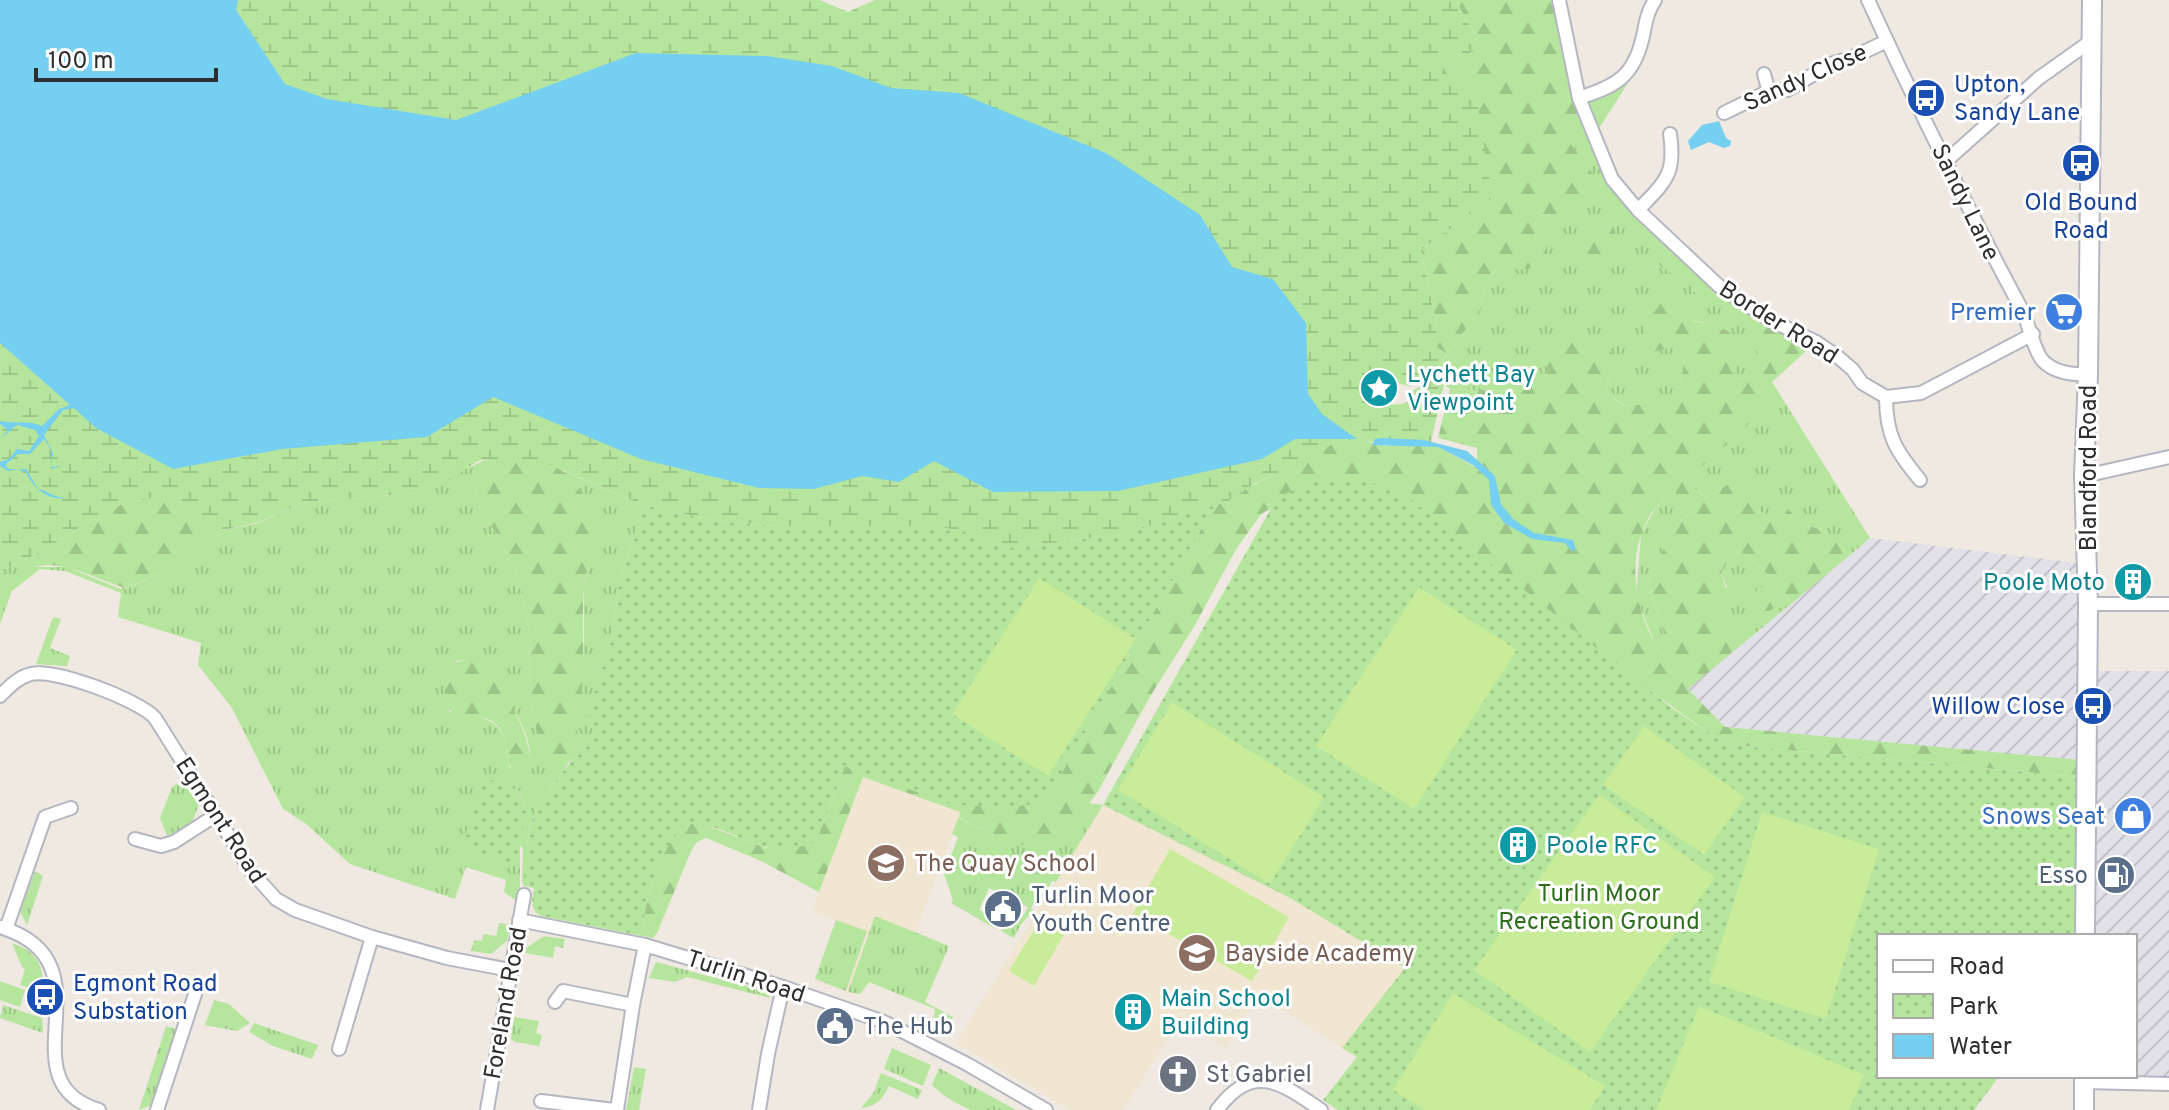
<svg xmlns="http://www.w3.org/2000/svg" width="2169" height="1110" font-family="Overpass,sans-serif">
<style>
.industrial{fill:url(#industrial-furrows)}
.education{fill:#f0e6d1}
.grass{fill:url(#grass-tufts);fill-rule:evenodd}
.forest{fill:url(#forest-firs);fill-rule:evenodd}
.wetland{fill:url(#wetland-marsh)}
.park{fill:url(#park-dots)}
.pitch{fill:#c9ec9a}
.water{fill:#75cff0}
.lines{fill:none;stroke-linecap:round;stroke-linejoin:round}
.street-casing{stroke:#b4b7c1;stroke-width:16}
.secondary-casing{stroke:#b4b7c1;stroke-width:22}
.street{stroke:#fff;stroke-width:12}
.secondary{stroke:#fff;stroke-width:18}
.labels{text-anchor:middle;stroke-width:6;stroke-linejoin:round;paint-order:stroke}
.street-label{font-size:24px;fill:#2e2e2e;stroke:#fff}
.transit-label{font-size:24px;fill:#164399;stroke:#fff;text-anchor:start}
.shop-label{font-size:24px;fill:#366cbe;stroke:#fff;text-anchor:end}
.culture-label{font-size:24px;fill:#0d838f;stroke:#fff;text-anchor:start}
.education-label{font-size:24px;fill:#785e54;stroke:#fff;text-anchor:start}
.service-label{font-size:24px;fill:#4e5e75;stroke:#fff;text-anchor:start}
.park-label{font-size:24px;fill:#2c6e1b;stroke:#fff}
.worship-label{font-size:24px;fill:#5b616d;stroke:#fff;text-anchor:start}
</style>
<defs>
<pattern id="industrial-furrows" width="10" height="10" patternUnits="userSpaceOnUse" patternTransform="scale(2)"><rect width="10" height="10" fill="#e3e1e8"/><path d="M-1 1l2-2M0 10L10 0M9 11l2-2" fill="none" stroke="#c3c1c7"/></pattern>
<pattern id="grass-tufts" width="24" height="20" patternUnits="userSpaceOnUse" patternTransform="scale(2)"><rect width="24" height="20" fill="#b6e59e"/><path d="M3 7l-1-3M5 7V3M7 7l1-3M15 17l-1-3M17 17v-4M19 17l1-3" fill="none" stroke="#9dc588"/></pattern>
<pattern id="forest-firs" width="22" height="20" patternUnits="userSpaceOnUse" patternTransform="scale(2)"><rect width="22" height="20" fill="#b6e59e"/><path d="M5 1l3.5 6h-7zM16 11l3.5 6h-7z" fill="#9dc588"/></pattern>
<pattern id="wetland-marsh" width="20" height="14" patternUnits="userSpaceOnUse" patternTransform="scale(2)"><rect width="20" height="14" fill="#b6e59e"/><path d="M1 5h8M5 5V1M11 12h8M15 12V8" fill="none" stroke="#9dc588"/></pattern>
<pattern id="park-dots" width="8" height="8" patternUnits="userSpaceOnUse" patternTransform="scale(2)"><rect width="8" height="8" fill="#b6e59e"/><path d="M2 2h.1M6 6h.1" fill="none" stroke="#9dc588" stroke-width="1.8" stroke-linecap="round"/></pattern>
</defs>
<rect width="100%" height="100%" fill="#efe9e1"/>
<polygon class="industrial" points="1870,538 2087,564 2088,671 2169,671 2169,1084 2084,1076 2135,1076 2135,936 2085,936 2087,761 1725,727 1687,689"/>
<g class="education">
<polygon points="863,776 961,812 893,992 869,982 863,992 854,995 815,979 836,921 812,911"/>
<polygon points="1103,805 1292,899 1405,968 1342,1048 1258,995 1226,1048 1180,1020 1123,1110 1070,1110 956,1043"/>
</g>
<g class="grass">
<path d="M1627,74L1628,83L1594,136L1612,179L1638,210L1764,316L1753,345L1762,359L1750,377L1735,379L1733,369L1741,355L1704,323L1684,318L1679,304L1660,307L1647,321L1673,347L1684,363L1680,386L1671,401L1626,406L1606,393L1609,374L1548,385H1525L1507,391L1450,389L1432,374L1479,312L1485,284L1500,266L1546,245L1534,230L1537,217L1547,214L1565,221L1596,199L1601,185L1563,135L1579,98ZM1661,246C1682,258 1696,276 1716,289L1697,294L1691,288V280Z"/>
<polygon points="1772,382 1870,538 1850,555 1827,532 1802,523 1786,508 1773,518 1759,511 1727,485 1706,498 1684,480 1740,433 1764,406"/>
<path d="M488,459L476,494L481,512L501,540L515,571L524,602L529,633L530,696L538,741L545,743L552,765L562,773L537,807L529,828L524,883H522L523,848L518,845L526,809L519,790L517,865L518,848H520V888L515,900L504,892L506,880L466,867L455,899L350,864L305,823L283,809L232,708L198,665L201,643L118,617L121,593L65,571L40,569L12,591L0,624V571L32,556L35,567H67L123,590L172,568L218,531L258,523L300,503L430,492L458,472ZM465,659C494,677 526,717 530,752C531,760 528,769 527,777L510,768C507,759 507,750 505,741C498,715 473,716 450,712C438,695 449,678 456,661Z"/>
<polygon points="563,471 643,505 618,590 613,635 588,712 594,733 590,743 569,764 580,716 584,639 584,586 594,537 583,497"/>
<polygon points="1674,491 1697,509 1678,522 1649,577 1653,600 1667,642 1667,660 1656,646 1636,597 1641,534 1656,507"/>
<polygon points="1744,553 1771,577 1792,603 1740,646 1729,627 1709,610 1709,599 1727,587 1721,573 1730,558"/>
<polygon points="53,617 61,619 50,648 70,656 67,666 36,664"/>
<polygon points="183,780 199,805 191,824 167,836 160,818 172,787"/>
<polygon points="1089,803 1103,805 1056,882 1052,881 1047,891 1040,887 1031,909 1034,911 1021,924 1014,938 1001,931 1004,926 1012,929 1018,916 1022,918 1028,907 989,888 979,910 1000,921 996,929 951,903 953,900 944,874 958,837 952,834 958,818 995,836"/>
<polygon points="35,871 43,876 27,925 20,912"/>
<polygon points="875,916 949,946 925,1002 953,1017 944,1035 932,1026 935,1009 869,982 860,994 848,992"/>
<polygon points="836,920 867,931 846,991 815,979"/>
<polygon points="499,923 511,925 507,941 491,954 471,951 474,940 482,941 483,934 496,936"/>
<polygon points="544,936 565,939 563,948 555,946 553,958 525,953 526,948"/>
<path d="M12,943C37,951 45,967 43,993L20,985L25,969L22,967Z"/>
<polygon points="656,962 769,992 770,998 687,977 675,982 649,978"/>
<polygon points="0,981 25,990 20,1007 0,1000"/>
<polygon points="214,1000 229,1004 250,1023 237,1031 205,1025"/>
<polygon points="3,1005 42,1018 43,1033 0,1018"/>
<polygon points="514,1017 539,1021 536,1033 542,1035 539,1046 515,1042 511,1039"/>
<polygon points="254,1023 318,1045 312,1059 273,1046 249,1032"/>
<polygon points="166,1026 176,1029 152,1105 139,1110"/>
<polygon points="892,1048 931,1065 923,1086 884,1069"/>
<polygon points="634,1067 646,1069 639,1110 626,1110"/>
<path d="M939,1068L1016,1110H971C956,1104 943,1096 932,1085Z"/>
<path d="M881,1073L922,1090L918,1099L889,1086C882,1100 877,1106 861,1108L874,1092Z"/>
</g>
<g class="forest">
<path d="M1455,0H1559L1579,98L1577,122L1564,135L1601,185L1596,199L1565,222L1547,214L1537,217L1534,230L1546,245L1548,257C1528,272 1523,271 1500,266L1485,284L1479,312L1447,354L1433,345L1437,327L1421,250L1492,198L1442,75L1443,60L1483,49Z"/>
<path d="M1597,216L1614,227C1618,244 1615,252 1605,265L1587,258L1578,247C1579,231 1583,222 1597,216Z"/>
<path d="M1661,246L1678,256L1694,274L1716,289L1723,298L1717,304L1708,303L1691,288V280L1687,276C1672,278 1665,269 1654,260V248Z"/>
<path d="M1670,292L1679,304L1684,318L1726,330L1742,342L1741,355L1733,369L1735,379L1750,377L1762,359L1753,345L1751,335L1764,316L1816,342L1772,382L1765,406L1740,433L1685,481L1706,498L1727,485L1745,483L1758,494L1759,511L1773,518L1786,507L1802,523L1827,532L1850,555L1792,603L1771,577L1744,553L1730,558L1721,573L1729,599L1721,602L1709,599V610L1729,626L1740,646L1688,689L1725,727L2080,760L2079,777L1742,746L1710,734L1619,668L1282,502L1261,514L1235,551L1195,625L1151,695L1097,793L1064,836L1032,848L995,836L959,818L960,812L863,777L819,892L761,861L706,838L697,842L692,849L657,933L653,938L642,936C645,897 657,851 686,824H703L766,848L816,841L845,766L899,784L1045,802L1215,505L1342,439H1357L1385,446L1401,444L1438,447L1477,468V448L1438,438L1450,389L1507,391L1525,385H1548L1547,363L1565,343L1592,338L1612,353L1606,393L1625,406L1670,401L1680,386L1684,363L1673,347L1653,352L1641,343L1647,321ZM1674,492L1696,510L1678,522L1649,577L1653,600L1667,642L1666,659C1634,619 1622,552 1655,508C1660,502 1668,497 1674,492Z"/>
<path d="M488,459C511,459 548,457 565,473C577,485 590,504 594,520C599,542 586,565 584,587C580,635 591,735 562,773L552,765L545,743L538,741L530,696L529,633L524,602L515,571L501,540L481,512L476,494Z"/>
<path d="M156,497L177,503L218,531L172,568L122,590V587C96,579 63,559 35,567L32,556L120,505Z"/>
<path d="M1765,585L1776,591L1779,601C1772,614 1764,614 1754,603L1757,590Z"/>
<path d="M465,659C504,677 533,735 532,777C498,777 513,748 500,729C486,707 460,727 444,704L445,679L452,664Z"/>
</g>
<path class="wetland" d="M0,0H820L848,12L875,0H1455L1483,49L1443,60L1442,75L1475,87L1492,198L1421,250L1437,327L1434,345L1447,354L1432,374L1409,386C1398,384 1390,378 1378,376L1370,382L1369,392C1379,406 1391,407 1408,402L1412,391L1436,378L1444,384L1431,442L1381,438L1372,442L1342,439L1301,462L1254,484L1226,502L1125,534L1013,548L995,546L975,534L935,526H776L717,521L643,505L550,465L513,459H488L478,461L430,492L300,503L259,522L218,531L177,503L156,497L120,505L32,556L0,571Z"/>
<g class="park">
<polygon points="1314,480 1364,480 1411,500 1672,708 1710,734 1742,746 2079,777 2077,936 1879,936 1879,1076 2076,1078 1998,1078 1974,1110 1338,1110 1323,1100 1357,1057 1342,1048 1405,968 1292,899 1103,805 1277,498"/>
<path d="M643,505L717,521L776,526H936L975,534L995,546L1013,548L1125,534L1215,505L1045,802L1012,807L953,805L845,766L816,841C759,867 738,822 686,824C657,852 645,897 642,936L541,916C529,909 532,900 534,888L523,886L529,829L537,807L569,764L590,743L594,733L588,712L613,635L618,590Z"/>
<polygon points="484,777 519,791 526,809 517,865 461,848"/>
</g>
<g class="pitch">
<polygon points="1039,578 1136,639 1048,776 952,714"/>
<polygon points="1419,587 1517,650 1414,809 1316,746"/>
<polygon points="1172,702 1324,797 1270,884 1118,790"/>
<polygon points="1644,726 1745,797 1704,855 1603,785"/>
<polygon points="1599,795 1715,877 1590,1052 1474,970"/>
<polygon points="1762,812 1879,849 1826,1019 1709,982"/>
<polygon points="1170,849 1289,917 1252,981 1133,914"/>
<polygon points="1042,917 1066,931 1034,986 1009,971"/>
<polygon points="1453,993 1605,1086 1590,1110 1425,1110 1393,1090"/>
<polygon points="1699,1006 1864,1075 1849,1110 1656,1110"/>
</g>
<g class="water">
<path d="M0,0H238L236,10L285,84L327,99L456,120L636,53L767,56L832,66L891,88L959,93L1106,153L1200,215L1232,267L1273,279L1306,323L1308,394L1322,414L1357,439H1295L1262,459L1118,491L993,492L934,461L899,482L862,476L814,489L759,488L641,459L493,397L427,437L282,449L173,469L96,428L74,408L63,410L44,435L53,453L51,467L61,466L51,469V477V450L44,439L30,454H18L5,465L9,469H26L38,489C48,491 52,497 66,498C48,501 32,487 26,472L18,469L8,471L0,466V462L9,459L17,449L29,451L39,436L35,430L17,425L0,439L8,430L0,424V421C13,424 29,420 42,426L59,409L70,405L0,343Z"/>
<polygon points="1719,121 1726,138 1731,141 1730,146 1724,148 1709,142 1691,150 1688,141 1702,125"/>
<polygon points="1381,438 1424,440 1467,451 1495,476 1501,504 1513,519 1534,533 1573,540 1576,550 1572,551 1565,543 1532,539 1504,523 1491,505 1489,480 1473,465 1438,447 1372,445 1375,439"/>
</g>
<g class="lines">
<g class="street-casing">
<g id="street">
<polyline points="1559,0 1579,98 1612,179 1638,210 1719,286 1770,320 1816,342 1837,356 1853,370 1862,383 1886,397 1921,393 2033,334"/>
<path d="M1868,0C1916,105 1968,209 2022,310C2029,324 2034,351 2043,361C2055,373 2072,375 2088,374"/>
<polyline points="1764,74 1769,92"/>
<path d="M1579,98C1616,86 1634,77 1643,36C1646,22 1647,12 1655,0"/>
<polyline points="1724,113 1767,92 1787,90 1831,64 1851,58 1887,41"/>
<polyline points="1946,161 2039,78 2091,41"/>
<path d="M1638,210C1665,182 1676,175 1670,134"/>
<path d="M1886,397C1886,436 1896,451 1920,480"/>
<polyline points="2084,476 2169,457"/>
<polyline points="2088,604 2169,604"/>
<path d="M0,696C9,687 18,677 31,674C55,668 139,700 155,718L251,871L276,899L295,910L372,937L447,958L510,970"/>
<polyline points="135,839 161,846 174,842 216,815"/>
<polyline points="519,920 645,945 783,987 884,1022 967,1064 1046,1110"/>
<path d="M0,927C116,962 0,1080 99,1110"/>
<polyline points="6,929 45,817 71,808"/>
<polyline points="555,1002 563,991 633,1005"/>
<polyline points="339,1049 372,937"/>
<polyline points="2084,1082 2169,1084"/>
<polyline points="541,1101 614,1110"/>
<polyline points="157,1110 196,991"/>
<polyline points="487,1110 524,895"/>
<polyline points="617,1110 633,1005 645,945"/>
<polyline points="759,1110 768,1054 783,987"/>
<path d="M1217,1110C1253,1062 1280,1082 1321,1110"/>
</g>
</g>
<g class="secondary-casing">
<g id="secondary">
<polyline points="2085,936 2088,604 2084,476 2088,374 2092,0"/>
<polyline points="2084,1076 2084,1110"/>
</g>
</g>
<use href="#street" class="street"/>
<use href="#secondary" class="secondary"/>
</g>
<defs>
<g id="bus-disc" transform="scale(2)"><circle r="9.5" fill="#1a4fb4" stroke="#fff"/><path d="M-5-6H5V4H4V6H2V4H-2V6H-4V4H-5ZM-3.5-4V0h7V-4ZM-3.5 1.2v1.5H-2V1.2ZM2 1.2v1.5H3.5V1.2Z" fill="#fff"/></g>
<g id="supermarket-disc" transform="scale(2)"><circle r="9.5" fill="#3f7fe0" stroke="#fff"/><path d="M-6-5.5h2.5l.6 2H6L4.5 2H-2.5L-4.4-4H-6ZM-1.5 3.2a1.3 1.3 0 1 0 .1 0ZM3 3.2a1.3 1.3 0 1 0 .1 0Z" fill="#fff"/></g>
<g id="sight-disc" transform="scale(2)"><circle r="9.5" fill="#0f9aa8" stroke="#fff"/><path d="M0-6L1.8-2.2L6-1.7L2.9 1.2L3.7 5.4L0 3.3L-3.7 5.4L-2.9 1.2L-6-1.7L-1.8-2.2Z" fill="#fff"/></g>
<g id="building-disc" transform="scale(2)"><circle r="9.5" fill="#0f9aa8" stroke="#fff"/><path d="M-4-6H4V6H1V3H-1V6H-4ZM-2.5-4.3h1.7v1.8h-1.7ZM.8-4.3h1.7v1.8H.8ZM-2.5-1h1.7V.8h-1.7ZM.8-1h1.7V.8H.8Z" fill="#fff"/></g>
<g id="shop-disc" transform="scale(2)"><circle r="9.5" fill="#3f7fe0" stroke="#fff"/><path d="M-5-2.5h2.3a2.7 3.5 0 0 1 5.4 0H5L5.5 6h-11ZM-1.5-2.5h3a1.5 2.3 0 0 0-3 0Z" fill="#fff"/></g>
<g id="school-disc" transform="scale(2)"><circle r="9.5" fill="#8d6e63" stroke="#fff"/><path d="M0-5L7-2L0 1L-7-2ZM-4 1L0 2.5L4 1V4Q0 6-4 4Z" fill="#fff"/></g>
<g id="fuel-disc" transform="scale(2)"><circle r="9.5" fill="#5c6f8a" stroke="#fff"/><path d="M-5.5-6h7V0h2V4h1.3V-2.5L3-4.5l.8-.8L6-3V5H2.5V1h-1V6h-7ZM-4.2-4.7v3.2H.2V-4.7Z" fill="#fff"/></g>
<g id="civic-disc" transform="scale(2)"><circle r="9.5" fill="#5c6f8a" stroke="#fff"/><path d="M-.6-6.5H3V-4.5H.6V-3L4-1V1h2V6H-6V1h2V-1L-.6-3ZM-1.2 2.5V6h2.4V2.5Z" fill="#fff"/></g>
<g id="church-disc" transform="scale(2)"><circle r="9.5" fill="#6b7280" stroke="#fff"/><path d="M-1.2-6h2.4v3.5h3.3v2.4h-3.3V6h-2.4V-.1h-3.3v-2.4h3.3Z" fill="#fff"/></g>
</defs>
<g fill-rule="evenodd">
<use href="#bus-disc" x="1926" y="98"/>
<use href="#bus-disc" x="2081" y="163"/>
<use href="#supermarket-disc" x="2064" y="312"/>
<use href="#sight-disc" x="1379" y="388"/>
<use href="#building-disc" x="2133" y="582"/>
<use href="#bus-disc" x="2093" y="706"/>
<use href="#shop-disc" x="2133" y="816"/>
<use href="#building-disc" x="1518" y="845"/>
<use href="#school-disc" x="886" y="863"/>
<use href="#fuel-disc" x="2116" y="875"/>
<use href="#civic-disc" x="1003" y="909"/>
<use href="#school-disc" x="1197" y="953"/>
<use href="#bus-disc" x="45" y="997"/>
<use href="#building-disc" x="1133" y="1012"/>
<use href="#civic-disc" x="835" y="1026"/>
<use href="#church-disc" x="1178" y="1074"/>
</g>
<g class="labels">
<g class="street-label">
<text transform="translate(1805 77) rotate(-24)" y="8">Sandy Close</text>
<text transform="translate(1966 202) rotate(64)" y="8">Sandy Lane</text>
<text transform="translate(1779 322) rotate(32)" y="8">Border Road</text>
<text transform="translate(2088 468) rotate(-90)" y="8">Blandford Road</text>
<text transform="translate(221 820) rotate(57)" y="8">Egmont Road</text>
<text transform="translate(746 976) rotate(18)" y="8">Turlin Road</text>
<text transform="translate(505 1003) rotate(-80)" y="8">Foreland Road</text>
</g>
<g class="transit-label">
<text x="1954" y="92">Upton,<tspan x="1954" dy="28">Sandy Lane</tspan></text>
<text x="2081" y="210" text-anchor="middle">Old Bound<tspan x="2081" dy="28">Road</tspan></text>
<text x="2065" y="714" text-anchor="end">Willow Close</text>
<text x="73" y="991">Egmont Road<tspan x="73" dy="28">Substation</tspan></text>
</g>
<g class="shop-label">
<text x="2036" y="320">Premier</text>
<text x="2105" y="824">Snows Seat</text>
</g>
<g class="culture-label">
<text x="1407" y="382">Lychett Bay<tspan x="1407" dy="28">Viewpoint</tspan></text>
<text x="2105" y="590" text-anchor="end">Poole Moto</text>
<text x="1546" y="853">Poole RFC</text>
<text x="1161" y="1006">Main School<tspan x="1161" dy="28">Building</tspan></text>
</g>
<g class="education-label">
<text x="914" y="871">The Quay School</text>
<text x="1225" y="961">Bayside Academy</text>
</g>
<g class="service-label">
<text x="2088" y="883" text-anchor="end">Esso</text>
<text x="1031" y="903">Turlin Moor<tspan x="1031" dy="28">Youth Centre</tspan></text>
<text x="863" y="1034">The Hub</text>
</g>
<g class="park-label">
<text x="1599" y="901">Turlin Moor<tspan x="1599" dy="28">Recreation Ground</tspan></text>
</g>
<g class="worship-label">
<text x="1206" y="1082">St Gabriel</text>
</g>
</g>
<rect x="1877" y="934" width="260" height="144" fill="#ffffff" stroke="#ababab" stroke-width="2"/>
<rect x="1893" y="960" width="40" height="12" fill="#ffffff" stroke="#ababab" stroke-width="2"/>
<text x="1949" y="974" font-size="24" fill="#2e2e2e">Road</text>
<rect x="1893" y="994" width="40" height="24" fill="url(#park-dots)" stroke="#ababab" stroke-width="2"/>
<text x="1949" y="1014" font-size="24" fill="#2e2e2e">Park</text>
<rect x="1893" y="1034" width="40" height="24" fill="#75cff0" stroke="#ababab" stroke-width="2"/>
<text x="1949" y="1054" font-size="24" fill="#2e2e2e">Water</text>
<path d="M36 68v12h180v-12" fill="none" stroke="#2e2e2e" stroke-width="4"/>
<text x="48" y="68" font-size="24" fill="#2e2e2e" stroke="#ffffff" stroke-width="6" paint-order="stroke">100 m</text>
</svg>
